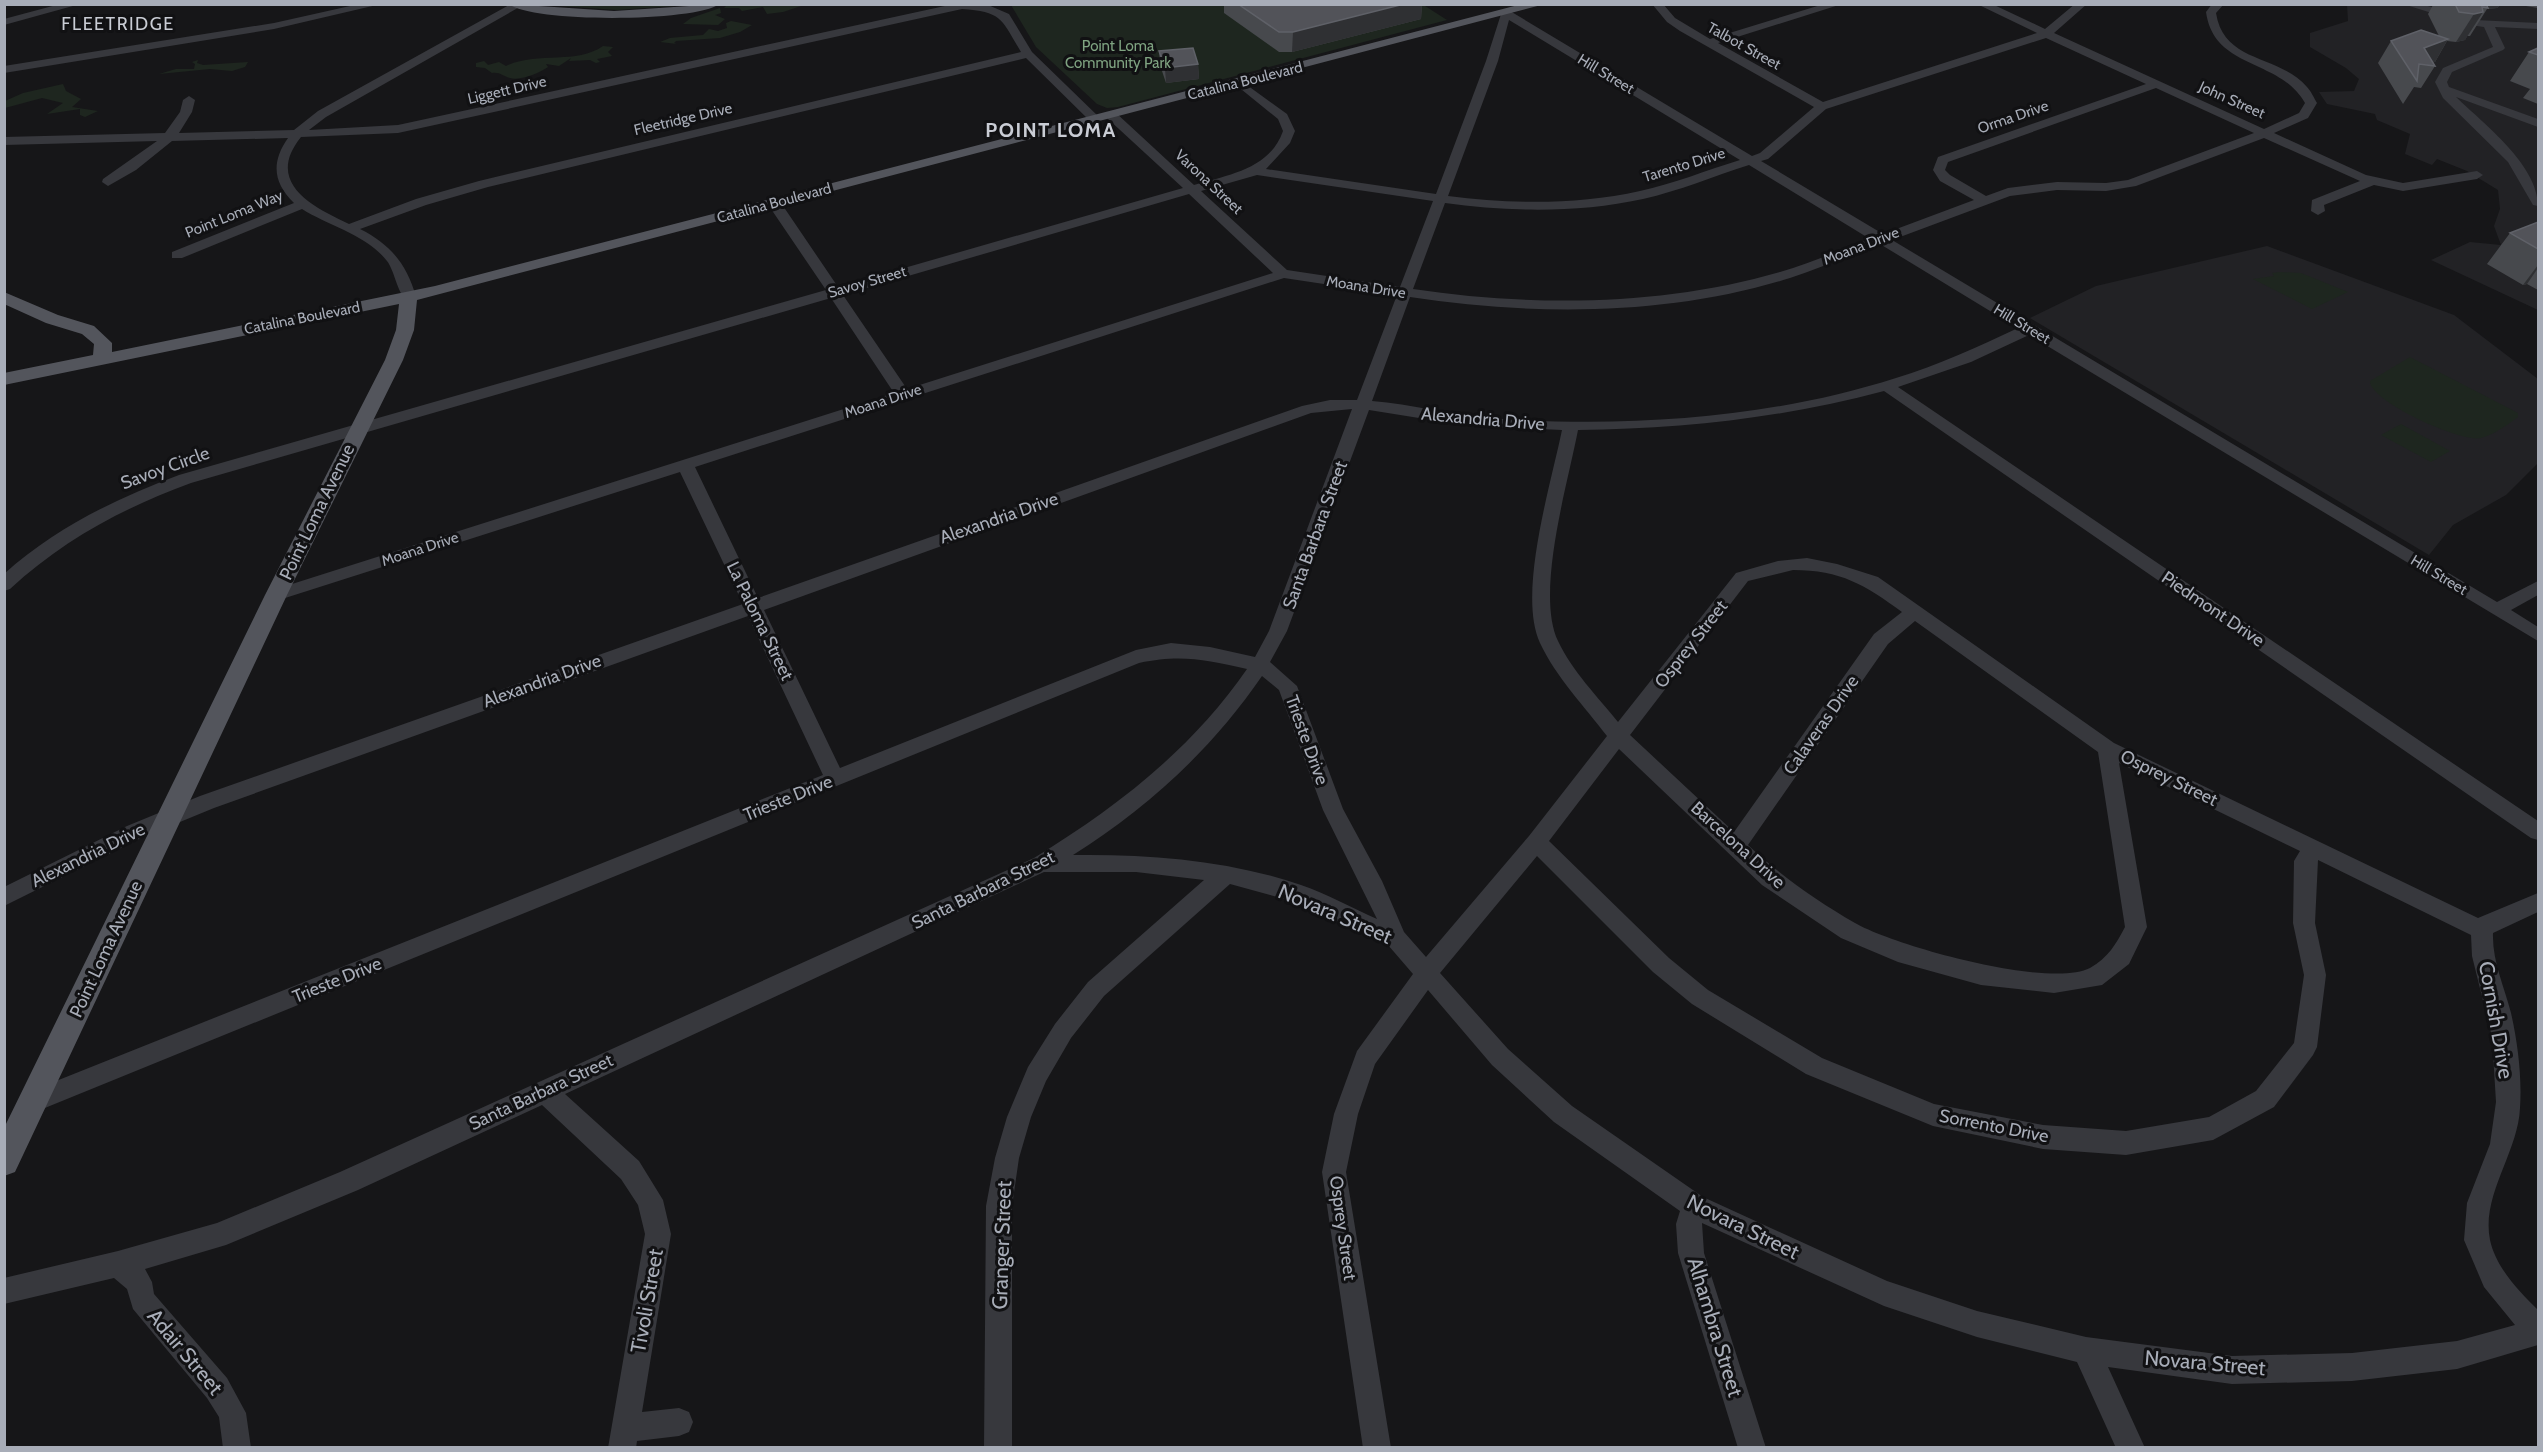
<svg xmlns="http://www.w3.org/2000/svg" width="2543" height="1452" font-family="Cabin,sans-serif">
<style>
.built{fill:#222225}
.green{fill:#1e261f}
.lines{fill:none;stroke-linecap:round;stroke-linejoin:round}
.minor{fill:#37383d;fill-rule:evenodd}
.major{fill:#53555c;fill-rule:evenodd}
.wall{fill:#47494d}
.shaded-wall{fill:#2f3033}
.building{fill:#525359;stroke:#5f6168;stroke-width:1.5}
.labels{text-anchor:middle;stroke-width:6;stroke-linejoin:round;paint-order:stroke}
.far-park-label{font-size:15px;fill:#7fa381;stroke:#111113}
.far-street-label{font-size:15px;fill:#a8adb8;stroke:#111113}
.far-quarter-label{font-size:18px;letter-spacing:1.5px;fill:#c9ccd4;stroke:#111113}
.street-label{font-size:18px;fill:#a8adb8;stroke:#111113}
.far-district-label{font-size:20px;font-weight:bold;letter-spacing:1.5px;fill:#c9ccd4;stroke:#111113}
.near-street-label{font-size:21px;fill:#a8adb8;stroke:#111113}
</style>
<rect width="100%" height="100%" fill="#161618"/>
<g class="built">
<polygon points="2347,5 2538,5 2538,310 2431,260 2470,242 2501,245 2494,226 2500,209 2498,190 2467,171 2437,159 2432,165 2405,154 2410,134 2377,120 2375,114 2327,104 2319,92 2354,91 2359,79 2346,68 2310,47 2310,33 2348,21"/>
<polygon points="2267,246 2454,315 2538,379 2538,463 2506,495 2453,525 2429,555 2030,318 2096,286"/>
</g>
<g class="green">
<polygon points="1422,4 1447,20 1118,107 1107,108 1097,104 1036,47 1011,5"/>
<polygon points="546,5 690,5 617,10"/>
<polygon points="727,5 732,4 804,5 783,12 767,14 763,7 742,11 739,8 724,8"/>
<polygon points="720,8 721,13 715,15 725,19 718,25 683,24 691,18"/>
<polygon points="731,21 752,25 740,32 720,38 676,41 674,43 677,44 660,42 670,38 703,35 709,29 718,31 727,28 726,23"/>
<path d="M603,46L613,47L608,52L612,56L597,59L600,62L596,63L590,60L569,61L571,58L559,66L546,64L548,67C539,73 521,81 510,78C502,76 501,72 492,73L485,68L476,67V63L484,61L488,65L499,62L506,66C537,51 576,65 603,46Z"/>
<polygon points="198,60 197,63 203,65 248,62 245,67 232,71 210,69 159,74 176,69 194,69 195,64 192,62"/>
<polygon points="63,84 66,91 81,99 72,107 98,111 85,117 80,115 80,109 47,114 63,103 42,98 5,108 5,101 23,93"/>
<polygon points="2280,272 2301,273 2348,292 2312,309 2253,279 2274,276 2272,273"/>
<path d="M2410,357L2518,413V417C2509,424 2493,435 2481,438C2461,443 2369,401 2370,381Z"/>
<polygon points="2401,424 2450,451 2431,462 2381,435"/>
</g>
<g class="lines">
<g class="minor">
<polygon points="60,4 80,4 4,25 4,19"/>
<polygon points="359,4 381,4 274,29 4,73 4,66 274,23"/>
<path d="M511,4L523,5L326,117L309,130L398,125L954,4L988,5L1009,14L1032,52L1101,119L1091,122L1026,58L488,187L426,205L360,229C390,244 407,264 416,297L409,301C398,298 395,271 387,261C367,235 329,226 302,209L182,258H172V252L294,203C273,183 271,162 288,138L172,141L136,170L108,186L102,182L103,179L157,141L4,145V137L165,133L180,112L183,100L189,96L195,100L192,112L179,133L294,130L318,111ZM962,9C1003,12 1001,19 1021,52L479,181L416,199L349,224C313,207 264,183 301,137L398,133Z"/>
<path d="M1652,4H1663L1675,18L1710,39L1824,4H1842L1718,43L1823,102L2037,33L1977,4H1992L2045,29L2075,4H2087L2054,33L2264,129L2299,113L2305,103C2280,58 2214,70 2206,12L2212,4H2224L2216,13C2224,64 2279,54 2307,87C2311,91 2314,98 2317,103L2308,118L2274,133L2366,175L2403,183L2477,171L2483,175L2477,179L2403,191L2374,185L2324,205L2325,211L2318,215L2311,211L2312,200L2360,181L2264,138L2136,186L2106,191L2057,190L2010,196L1892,240L2497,602L2538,581V595L2511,610L2538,627V641L2029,335L1971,362L1898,387L2538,821V840L2531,838L1884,391C1783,418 1682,429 1578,430C1568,483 1535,593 1558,641C1572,671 1598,697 1618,722L1736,573L1778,561L1807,558L1837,564L1878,577L2114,743L2478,918L2538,893V912L2493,933C2492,961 2504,986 2511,1013C2518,1044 2522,1077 2520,1108C2518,1153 2481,1195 2490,1240C2496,1268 2519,1291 2538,1310V1345L2457,1369L2352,1381L2232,1384L2108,1367L2145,1448H2116L2077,1362L1977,1337L1884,1306L1702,1223L1704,1253L1766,1448H1738L1678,1253L1676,1224L1680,1211L1554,1122L1492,1065L1428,990L1375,1064L1358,1114L1346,1172L1391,1448H1363L1322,1172L1334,1114L1357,1051L1413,974L1388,945L1292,901L1230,884L1104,996L1071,1038L1046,1081L1031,1117L1019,1158L1012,1206V1448H984L986,1206L995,1158L1007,1117L1028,1067L1055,1024L1088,982L1204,880L1136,872H1044L565,1094L639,1161L663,1200L671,1234L642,1412L679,1408L689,1412L693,1422L689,1432L679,1436L637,1441L636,1448H608L645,1234L638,1205L621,1179L542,1105L358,1190L226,1245L145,1269L152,1282L154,1294L227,1378L246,1413L251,1448H223L219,1417L207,1398L133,1309L127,1289L114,1278L4,1304V1278L118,1251L217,1223L340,1172L1034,858C1117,807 1191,750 1247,669C1205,660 1182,654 1139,663L35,1112L26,1109L23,1101L26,1093L823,775L748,616L214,808L141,838L4,906V887L127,826L200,796L743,604L680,472L282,599H270L267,595L270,591L894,393L831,298L191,483C123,508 63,540 10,589L4,591V574C55,528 115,499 179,475L826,290L767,203L769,200H779L838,287L1183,188L1107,118V112H1115L1194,185C1228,175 1270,169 1283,131L1278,119L1236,85V81L1240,80L1287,114L1295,131L1290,143L1266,169L1436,194L1486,61L1502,11H1510L1752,156L1760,153L1814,107L1680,31L1667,22ZM1509,20L1740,160C1707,170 1673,184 1640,191C1577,205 1511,204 1448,196L1498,61ZM2046,38L2146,84L1938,157L1933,170L1940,181L1974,200L1883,234L1761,161L1768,159L1826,109ZM2156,88L2254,133L2128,180L2106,183L2057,182L2008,188L1986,196L1950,175L1945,170L1948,162ZM1749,165L1870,239C1841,250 1811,263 1780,272C1663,306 1534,307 1413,289L1445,203C1510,212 1579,213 1643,199C1679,191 1714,176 1749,165ZM1257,175L1433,201L1400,287L1287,270L1201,191ZM1189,194L1273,273L907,389L843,295ZM1880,244L2018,328C1978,347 1938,365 1896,378C1768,419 1623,428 1489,418C1450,415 1412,404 1372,401L1410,297C1534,316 1669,316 1790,278C1820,268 1850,255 1880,244ZM1284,278L1397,295L1357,400H1330L1302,406L758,598L695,467ZM1352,409L1269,631L1255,657L1210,647L1171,643L1136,650L840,768L764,610L1311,413ZM1369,410L1469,426L1562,430C1551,484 1517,594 1540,643C1556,677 1584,706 1607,736L1529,836L1426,957L1404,932L1382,881L1343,809L1297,686L1270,662L1287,631ZM1793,570C1841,570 1865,585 1902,612L1874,634L1734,832L1630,735L1748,581ZM1915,621L2098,752L2125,927C2116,944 2108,958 2090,968C2050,989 1895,946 1855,923C1817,901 1781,876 1748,845L1888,644ZM1262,676L1279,690L1323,810L1377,919C1352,908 1327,894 1301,885C1228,860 1150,854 1073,855C1148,808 1212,749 1262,676ZM1619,749L1762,885L1841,938L1898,962L1981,985L2054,993L2102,985L2129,964L2147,927L2119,763L2300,851L2294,861L2293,923L2304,975L2294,1043L2256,1091L2209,1117L2126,1131L2043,1125L1934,1104L1822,1058L1708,990L1669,958L1549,841ZM1537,856L1653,972L1692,1004L1806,1074L1933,1126L2043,1149L2126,1155L2213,1140L2274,1107L2313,1055L2317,1047L2326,975L2315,923L2318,860L2471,935L2472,956L2492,1037L2496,1102L2490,1144L2467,1203L2464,1240L2484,1287L2515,1325L2457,1341L2352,1353L2232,1356L2086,1337L1977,1311L1887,1281L1703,1197L1572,1106L1508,1049L1440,973Z"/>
<path d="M2403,4H2421L2475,20L2538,23V29L2495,27L2505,48L2503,50L2452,72L2447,82L2449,87L2538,119V127L2456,97C2484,124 2538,165 2538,206L2533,205L2508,162L2443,98L2435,82L2443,68L2493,47L2484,27L2470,25Z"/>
</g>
<g class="major">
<path d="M509,4L614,11L719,4C697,22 531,23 509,4Z"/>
<polygon points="1522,4 1545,4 417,300 414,330 403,360 287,595 15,1172 4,1176 4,1128 265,595 385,360 396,330 399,304 4,385 4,373 93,355 94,344 82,334 46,323 4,304 4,292 58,315 94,326 112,343 112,352 435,286"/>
</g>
</g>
<g class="wall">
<polygon points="1224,4 1422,4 1421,19 1292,52 1279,52 1224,13"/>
<polygon points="2431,4 2501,4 2497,8 2487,9 2470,36 2467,36 2465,40 2456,42 2447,41 2435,62 2433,62 2435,66 2421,88 2414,87 2403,104 2378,63 2391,41 2439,36 2428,14 2433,5"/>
<polygon points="2514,4 2538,4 2538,8"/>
<polygon points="2538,48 2538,104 2523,98 2530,89 2510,81 2529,52"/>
<polygon points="1159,51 1198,64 1199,79 1166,83 1160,65"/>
<polygon points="2538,222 2538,290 2527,284 2523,285 2487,264 2510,233"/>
</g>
<g class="shaded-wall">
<polygon points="1404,4 1422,4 1421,19 1292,52 1293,32"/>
<polygon points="2484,4 2501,4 2497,8 2487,9 2488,8"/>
<polygon points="2483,12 2465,40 2456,42 2474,14"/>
<polygon points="2448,39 2435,62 2426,65 2419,64 2424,48"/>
<polygon points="1198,64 1199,79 1166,83 1165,68"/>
<polygon points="2538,265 2538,268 2527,284 2523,285"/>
</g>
<g class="building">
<polygon points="1238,4 1404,4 1293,32 1279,32"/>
<polygon points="2455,4 2486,4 2488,8 2482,7 2483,12 2474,14 2459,12"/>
<polygon points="2421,30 2448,39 2424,48 2435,66 2419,64 2417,81 2391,41"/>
<polygon points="1193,48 1198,64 1165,68 1159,51"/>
<polygon points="2538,48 2538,55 2529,52"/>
<polygon points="2538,222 2538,249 2510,233"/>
</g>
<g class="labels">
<g class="far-park-label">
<text x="1118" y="51">Point Loma<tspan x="1118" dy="17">Community Park</tspan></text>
</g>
<g class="far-street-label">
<text transform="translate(1744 46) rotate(29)" y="5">Talbot Street</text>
<text transform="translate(1606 74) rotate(31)" y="5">Hill Street</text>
<text transform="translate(1245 81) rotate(-14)" y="5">Catalina Boulevard</text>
<text transform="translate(507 90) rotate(-13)" y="5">Liggett Drive</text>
<text transform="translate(2232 100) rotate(24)" y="5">John Street</text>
<text transform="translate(2013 117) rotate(-19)" y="5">Orma Drive</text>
<text transform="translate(683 119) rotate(-13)" y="5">Fleetridge Drive</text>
<text transform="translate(1684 165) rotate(-17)" y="5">Tarento Drive</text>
<text transform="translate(1209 182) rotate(43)" y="5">Varona Street</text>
<text transform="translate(774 203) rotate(-15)" y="5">Catalina Boulevard</text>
<text transform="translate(234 214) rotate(-22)" y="5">Point Loma Way</text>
<text transform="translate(1861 246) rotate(-21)" y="5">Moana Drive</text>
<text transform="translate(867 282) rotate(-16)" y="5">Savoy Street</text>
<text transform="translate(1366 287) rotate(9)" y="5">Moana Drive</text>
<text transform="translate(302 318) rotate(-11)" y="5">Catalina Boulevard</text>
<text transform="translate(2022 324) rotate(31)" y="5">Hill Street</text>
<text transform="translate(883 401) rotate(-18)" y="5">Moana Drive</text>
<text transform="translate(420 549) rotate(-18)" y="5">Moana Drive</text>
<text transform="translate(2439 575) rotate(31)" y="5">Hill Street</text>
</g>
<g class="far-quarter-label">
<text x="118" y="30">FLEETRIDGE</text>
</g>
<g class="street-label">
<text transform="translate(1483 419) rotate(5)" y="6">Alexandria Drive</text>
<text transform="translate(165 468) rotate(-20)" y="6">Savoy Circle</text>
<text transform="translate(317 512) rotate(-64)" y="6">Point Loma Avenue</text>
<text transform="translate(999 518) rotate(-19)" y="6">Alexandria Drive</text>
<text transform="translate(1315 535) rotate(-70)" y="6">Santa Barbara Street</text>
<text transform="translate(2213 609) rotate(34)" y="6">Piedmont Drive</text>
<text transform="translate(760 621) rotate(64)" y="6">La Paloma Street</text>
<text transform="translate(1691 644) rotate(-52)" y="6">Osprey Street</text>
<text transform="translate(542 681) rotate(-20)" y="6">Alexandria Drive</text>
<text transform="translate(1821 725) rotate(-55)" y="6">Calaveras Drive</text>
<text transform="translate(1307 740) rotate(70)" y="6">Trieste Drive</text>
<text transform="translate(2169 778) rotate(26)" y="6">Osprey Street</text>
<text transform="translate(788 798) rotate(-22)" y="6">Trieste Drive</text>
<text transform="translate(1738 845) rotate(42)" y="6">Barcelona Drive</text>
<text transform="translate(88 855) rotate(-26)" y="6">Alexandria Drive</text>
<text transform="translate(983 890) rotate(-26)" y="6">Santa Barbara Street</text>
<text transform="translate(106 949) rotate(-65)" y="6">Point Loma Avenue</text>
<text transform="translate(337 980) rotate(-22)" y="6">Trieste Drive</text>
<text transform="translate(541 1092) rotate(-25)" y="6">Santa Barbara Street</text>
<text transform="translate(1994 1126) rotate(11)" y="6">Sorrento Drive</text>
<text transform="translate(1343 1228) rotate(82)" y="6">Osprey Street</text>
</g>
<g class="far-district-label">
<text x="1051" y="137">POINT LOMA</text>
</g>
<g class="near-street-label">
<text transform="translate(1335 914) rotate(23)" y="7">Novara Street</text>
<text transform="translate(2496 1020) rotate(80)" y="7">Cornish Drive</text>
<text transform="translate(1743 1227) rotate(26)" y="7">Novara Street</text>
<text transform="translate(1002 1245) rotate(-88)" y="7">Granger Street</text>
<text transform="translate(647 1301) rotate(-80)" y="7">Tivoli Street</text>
<text transform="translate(1715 1327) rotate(73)" y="7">Alhambra Street</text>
<text transform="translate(185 1352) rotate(50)" y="7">Adair Street</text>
<text transform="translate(2205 1363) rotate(5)" y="7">Novara Street</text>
</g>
</g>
<rect width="2543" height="1452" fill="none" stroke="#a8adb8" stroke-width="12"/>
</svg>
